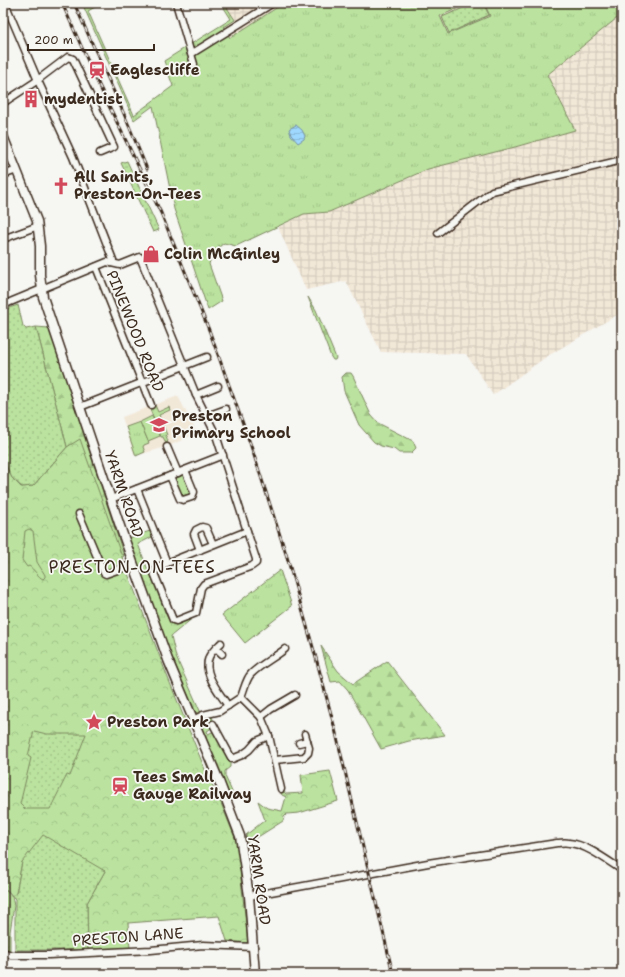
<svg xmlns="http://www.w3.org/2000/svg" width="625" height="977" font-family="'Shantell Sans',sans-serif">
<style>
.built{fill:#f2e8d8}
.industrial{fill:url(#industrial-grid)}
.grass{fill:url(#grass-tufts);stroke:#7b865e}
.forest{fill:url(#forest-firs);stroke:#7b865e}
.park{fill:url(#park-crowns);stroke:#7b865e}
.garden{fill:url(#garden-dots);stroke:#7b865e}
.pitch{fill:#bbe39f;stroke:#7b865e}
.water{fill:url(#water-rules);stroke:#7792a5}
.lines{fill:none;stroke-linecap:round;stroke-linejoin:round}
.minor-casing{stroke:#3b2a1e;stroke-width:9}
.major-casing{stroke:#3b2a1e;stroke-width:11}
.minor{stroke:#f6f6f2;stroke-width:6}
.major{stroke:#f6f6f2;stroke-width:8}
.rail-casing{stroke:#3b2a1e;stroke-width:3}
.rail{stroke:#f6f6f2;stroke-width:1.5;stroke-dasharray:4.5;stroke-linecap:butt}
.labels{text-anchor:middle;stroke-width:3.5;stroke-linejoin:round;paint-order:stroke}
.poi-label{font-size:15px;font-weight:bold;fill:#3b2a1e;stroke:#f6f6f2;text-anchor:start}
.street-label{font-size:15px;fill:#3b2a1e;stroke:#f6f6f2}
.quarter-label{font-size:17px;letter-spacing:1px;fill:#3b2a1e;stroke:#f6f6f2}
</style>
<defs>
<pattern id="industrial-grid" width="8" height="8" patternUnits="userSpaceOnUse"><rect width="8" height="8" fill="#f2e8d8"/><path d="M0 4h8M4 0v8" fill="none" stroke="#d0c7b9"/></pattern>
<pattern id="grass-tufts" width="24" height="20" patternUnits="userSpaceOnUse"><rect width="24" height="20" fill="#bbe39f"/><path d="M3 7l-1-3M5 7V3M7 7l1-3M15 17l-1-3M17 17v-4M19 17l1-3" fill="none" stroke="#a2c388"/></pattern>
<pattern id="forest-firs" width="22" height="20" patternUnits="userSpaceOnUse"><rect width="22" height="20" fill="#bbe39f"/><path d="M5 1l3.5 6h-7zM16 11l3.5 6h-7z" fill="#a2c388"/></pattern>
<pattern id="park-crowns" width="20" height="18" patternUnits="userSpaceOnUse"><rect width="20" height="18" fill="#bbe39f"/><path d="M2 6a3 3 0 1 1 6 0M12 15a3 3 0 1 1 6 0" fill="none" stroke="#a2c388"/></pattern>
<pattern id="garden-dots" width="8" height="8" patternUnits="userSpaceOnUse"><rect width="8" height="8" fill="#bbe39f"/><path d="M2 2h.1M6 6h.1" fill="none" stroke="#a2c388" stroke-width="1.8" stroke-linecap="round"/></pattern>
<pattern id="water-rules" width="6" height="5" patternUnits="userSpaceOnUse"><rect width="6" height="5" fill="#9fd8ff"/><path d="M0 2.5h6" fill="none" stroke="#8abada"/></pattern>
</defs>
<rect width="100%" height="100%" fill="#f6f6f2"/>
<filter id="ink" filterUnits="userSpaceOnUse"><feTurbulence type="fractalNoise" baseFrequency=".025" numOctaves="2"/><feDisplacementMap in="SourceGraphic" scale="8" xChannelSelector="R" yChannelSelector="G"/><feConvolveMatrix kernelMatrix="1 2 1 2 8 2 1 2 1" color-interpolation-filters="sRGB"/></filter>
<g filter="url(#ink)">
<polygon class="built" points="178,396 197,433 169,446 135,456 122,417"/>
<g class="industrial">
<polygon points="224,3 284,3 230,38 224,27 235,20"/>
<polygon points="470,3 506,3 490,16 448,34 440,16"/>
<polygon points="622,14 622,312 546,357 493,395 466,354 381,352 346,281 306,290 278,227 304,214 329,212 428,169 515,147 575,130 547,75"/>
</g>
<g class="grass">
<polygon points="82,3 102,3 88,11 134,115 173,86 164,61 231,19 221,3 224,3 235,20 224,27 230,38 284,3 470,3 440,16 448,34 490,16 484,3 544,3 546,5 549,3 622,3 622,14 547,75 575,130 515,147 428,169 329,212 304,214 236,246 224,243 213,252 209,264 222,301 208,310 174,209 153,106 134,120"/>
<polygon points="140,422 149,443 144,445 143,447 145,452 136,456 126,427"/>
<polygon points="184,474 192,494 183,499 174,479"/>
<path d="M150,531L152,537L138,544L148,570L152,573V577L157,590L158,591C162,599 165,625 177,624C182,623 189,619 194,617L171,636L176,657L201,713H197L194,710L162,633L129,538Z"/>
<polygon points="280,570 292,606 245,643 222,615"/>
<path d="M212,717C215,724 213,728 207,731L208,734L212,732L215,733L230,760V767L225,771V776L233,794H229L201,726C203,720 207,719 212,717Z"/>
<polygon points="3,890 6,891 12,896 14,906 10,932 10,952 3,950"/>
</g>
<g class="forest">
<polygon points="308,297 316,310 336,358 335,360 333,360 331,357"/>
<polygon points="36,327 49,328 124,556 107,568 74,498 62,492 24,515 16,516 3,485 3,459 12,478 21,487 33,486 67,447"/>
<polygon points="346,373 351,373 353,376 371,415 378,423 413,441 416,448 411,453 399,453 394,449 381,446 374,442 359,425 344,391 342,377"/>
<polygon points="321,646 338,671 353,684 387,661 445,735 409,741 381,749 348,690 340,681 331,682"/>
</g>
<g class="park">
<polygon points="155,405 158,412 169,407 170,410 159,415 167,435 166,436 168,441 167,442 168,445 167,445 163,437 161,437 149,407"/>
<polygon points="80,439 127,571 166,673 206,772 221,803 237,843 248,943 227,941 219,916 128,923 130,948 88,950 87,903 105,871 22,862 15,899 8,891 3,889 3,459 12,478 21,487 33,486 67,447"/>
<polygon points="330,771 338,801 299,813 287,814 284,817 283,821 261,835 247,842 246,835 265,820 258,801 267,808 282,811 286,797 282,795 279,789 282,789 286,794 303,793 301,775"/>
</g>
<g class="garden">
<polygon points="475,3 483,3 489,15 449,33 442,17"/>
<polygon points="127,161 159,230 153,232 121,163"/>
<polygon points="18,305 23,326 26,329 36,327 67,447 33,486 22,487 12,478 3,459 3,310"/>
<polygon points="34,731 47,734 86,734 70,776 67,775 50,809 25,809 20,804 31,758 28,756"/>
<polygon points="43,835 105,871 87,903 88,950 15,950 15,899 22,862"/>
</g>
<g class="pitch">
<polygon points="152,416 160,436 148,441 140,422"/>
<path d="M29,529L33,531L37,562L45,575V577L43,579C38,577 34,569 29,566L27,567L22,560L25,531Z"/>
</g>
<polygon class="water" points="296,125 302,130 305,136 304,139 298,143 291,135 289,129"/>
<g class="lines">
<g class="minor-casing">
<g id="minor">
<polyline points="5,3 39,83 73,157 113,260 112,263"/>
<polyline points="176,3 191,54 273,3"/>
<polyline points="191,54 194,64"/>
<polyline points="3,103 35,82 68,57 73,59 114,147 100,153"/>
<polyline points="3,175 17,170"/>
<polyline points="438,233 492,191 622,160"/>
<polyline points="3,239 38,226"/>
<polyline points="96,267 151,405"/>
<polyline points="3,305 107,262 120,265 140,257 196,395 216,435 256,559 256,563 252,566 204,584 201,588 196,613 176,621 173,620 154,573 156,568 167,563 137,489"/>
<polyline points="196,395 218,386"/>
<polyline points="80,407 207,357"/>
<polyline points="207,416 226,409"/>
<polyline points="167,447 178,473"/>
<polyline points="170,476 180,499 183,500 192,497 194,492 185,470"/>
<polyline points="111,499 223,455"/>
<polyline points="79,514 104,573 106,574 134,564"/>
<polyline points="200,550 194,534 196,530 202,527 206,528 213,544"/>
<polyline points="167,563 247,531"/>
<path d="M221,643C217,647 211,652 209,657C202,674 220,693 228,706"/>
<polyline points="216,648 222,654"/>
<path d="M241,697C244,690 246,679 251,674C261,664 274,658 285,649"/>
<polyline points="261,717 271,709 295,695"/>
<polyline points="193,720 203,715 220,711 241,697 261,717 269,736 281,789"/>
<polyline points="213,724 232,759 242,755 249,750 257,741 269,736"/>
<polyline points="299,743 307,741"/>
<polyline points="275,760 304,757 308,753 309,748 305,734"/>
<path d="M249,896L428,863L557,843C561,843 565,842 569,843C586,844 608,861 622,870"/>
<polyline points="3,952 11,955 49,955 151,950 203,945 254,947"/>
</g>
</g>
<g class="major-casing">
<polyline id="major" points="3,136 37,221 40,246 40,275 43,297 122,532 168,660 217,776 240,836 249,896 255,974"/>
</g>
<use href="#minor" class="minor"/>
<use href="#major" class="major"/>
<g class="rail-casing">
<g id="rail">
<polyline points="62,3 95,77 161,213 209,330 250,443 287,557 316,658 335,729 393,974"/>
<polyline points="74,3 124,114 147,169"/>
</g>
</g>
<use href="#rail" class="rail"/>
</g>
</g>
<defs>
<g id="station-bare" transform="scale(1.38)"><path d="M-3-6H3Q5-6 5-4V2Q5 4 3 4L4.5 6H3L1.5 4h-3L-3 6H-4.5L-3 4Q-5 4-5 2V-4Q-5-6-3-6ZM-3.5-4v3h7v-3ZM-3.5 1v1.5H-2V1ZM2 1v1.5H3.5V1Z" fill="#d1495b" stroke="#f6f6f2" stroke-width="2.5" paint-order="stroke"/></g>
<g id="building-bare" transform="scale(1.38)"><path d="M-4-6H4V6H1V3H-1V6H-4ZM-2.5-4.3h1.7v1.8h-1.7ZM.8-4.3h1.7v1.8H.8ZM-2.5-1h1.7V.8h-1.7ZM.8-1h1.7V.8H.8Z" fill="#d1495b" stroke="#f6f6f2" stroke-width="2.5" paint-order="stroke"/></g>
<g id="church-bare" transform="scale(1.38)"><path d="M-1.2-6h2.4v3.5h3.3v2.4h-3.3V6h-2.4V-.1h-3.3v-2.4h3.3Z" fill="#d1495b" stroke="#f6f6f2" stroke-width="2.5" paint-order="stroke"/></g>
<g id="shop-bare" transform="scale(1.38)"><path d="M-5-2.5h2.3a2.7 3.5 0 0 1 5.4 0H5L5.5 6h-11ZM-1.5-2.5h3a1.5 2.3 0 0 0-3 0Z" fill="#d1495b" stroke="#f6f6f2" stroke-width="2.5" paint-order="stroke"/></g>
<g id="school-bare" transform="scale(1.38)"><path d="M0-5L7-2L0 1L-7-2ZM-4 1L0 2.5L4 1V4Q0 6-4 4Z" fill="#d1495b" stroke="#f6f6f2" stroke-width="2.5" paint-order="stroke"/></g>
<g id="sight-bare" transform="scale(1.38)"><path d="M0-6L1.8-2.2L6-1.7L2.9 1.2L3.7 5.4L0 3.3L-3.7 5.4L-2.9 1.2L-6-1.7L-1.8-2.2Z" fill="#d1495b" stroke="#f6f6f2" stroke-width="2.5" paint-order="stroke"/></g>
</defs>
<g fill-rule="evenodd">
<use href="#station-bare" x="97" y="70"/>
<use href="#building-bare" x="31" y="99"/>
<use href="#church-bare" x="61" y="186"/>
<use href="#shop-bare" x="151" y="254"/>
<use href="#school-bare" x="159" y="425"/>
<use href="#sight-bare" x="94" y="722"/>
<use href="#station-bare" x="120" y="786"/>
</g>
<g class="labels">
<g class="poi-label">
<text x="110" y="75">Eaglescliffe</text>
<text x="44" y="104">mydentist</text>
<text x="74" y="182">All Saints,<tspan x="74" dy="17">Preston-On-Tees</tspan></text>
<text x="164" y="259">Colin McGinley</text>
<text x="172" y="421">Preston<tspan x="172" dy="17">Primary School</tspan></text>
<text x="107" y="727">Preston Park</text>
<text x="133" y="782">Tees Small<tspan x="133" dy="17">Gauge Railway</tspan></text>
</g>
<g class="street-label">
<text transform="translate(135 331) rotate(68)" y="5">PINEWOOD ROAD</text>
<text transform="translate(124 494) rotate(71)" y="5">YARM ROAD</text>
<text transform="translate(259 880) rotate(82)" y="5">YARM ROAD</text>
<text transform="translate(128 937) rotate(-4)" y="5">PRESTON LANE</text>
</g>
<g class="quarter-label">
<text x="132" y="573">PRESTON-ON-TEES</text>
</g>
</g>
<rect width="625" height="977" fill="none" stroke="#f6f6f2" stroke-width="16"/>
<rect x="8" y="8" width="609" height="961" fill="none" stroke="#3b2a1e" stroke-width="1.5" filter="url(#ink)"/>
<path d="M28 44v6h126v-6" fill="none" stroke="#3b2a1e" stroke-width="2"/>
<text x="34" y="44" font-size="12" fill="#3b2a1e" stroke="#f6f6f2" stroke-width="3" paint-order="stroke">200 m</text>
</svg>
